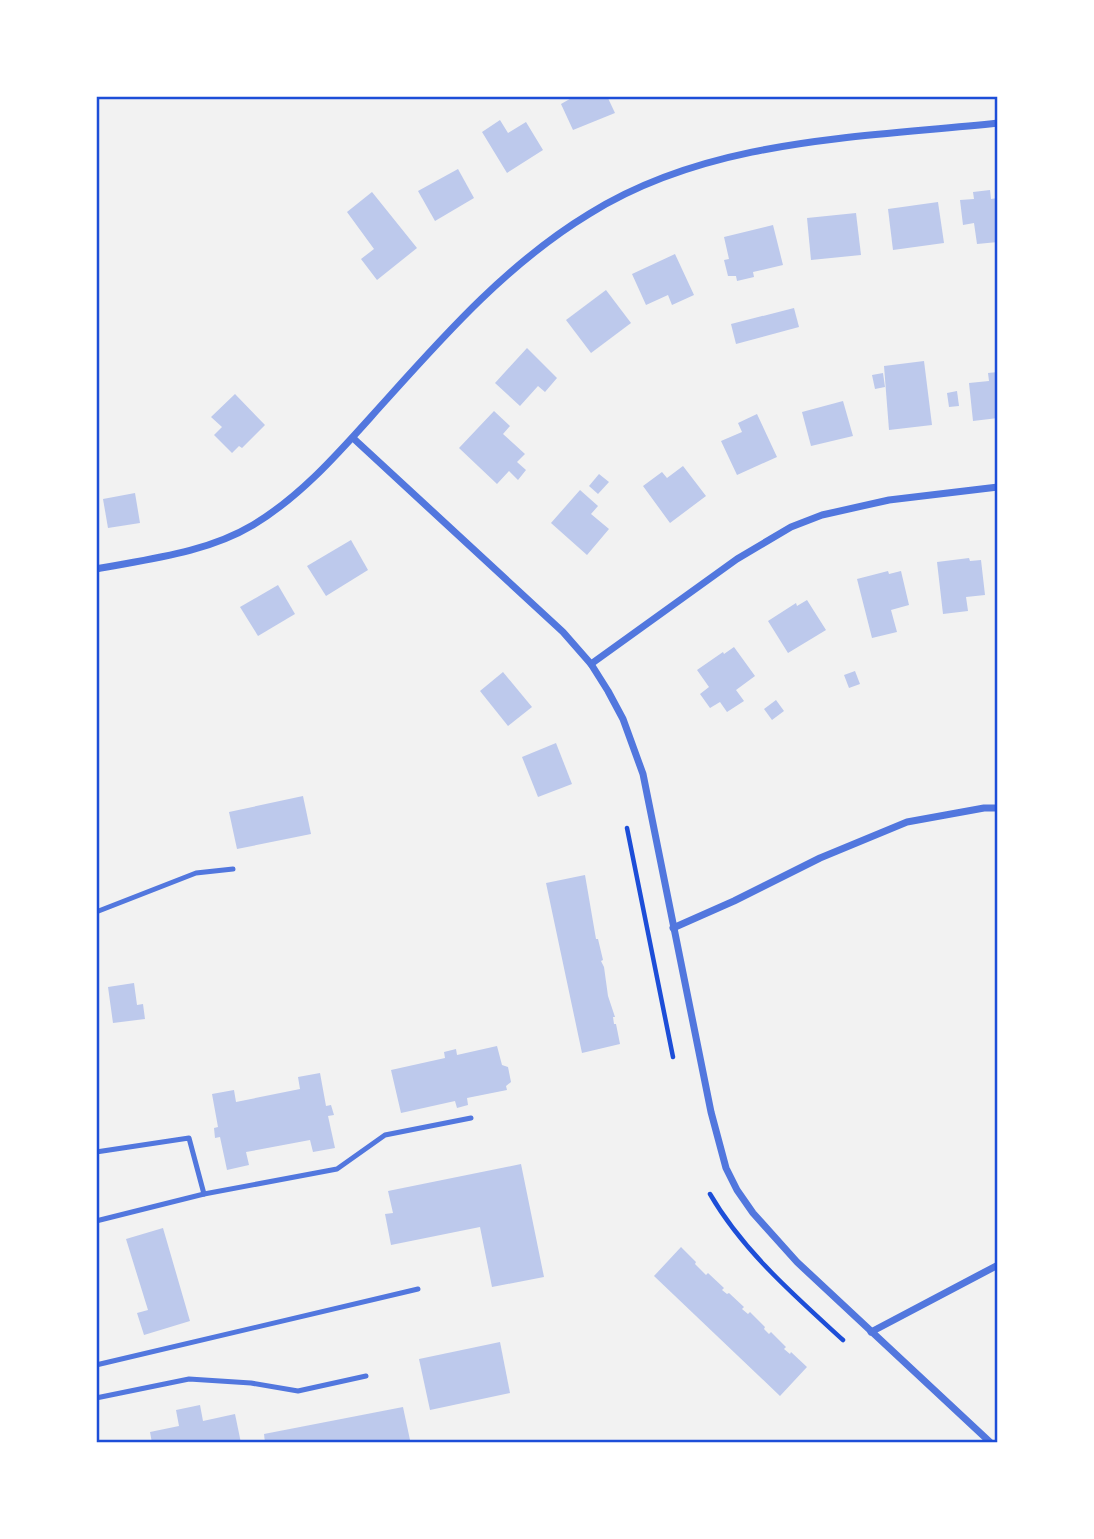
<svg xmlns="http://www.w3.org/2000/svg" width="1094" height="1539" font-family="Georgia,serif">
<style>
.building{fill:#bdc9ec}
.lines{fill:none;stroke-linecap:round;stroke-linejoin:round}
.path{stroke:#1d4ed8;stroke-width:4.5}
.service{stroke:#5277de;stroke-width:5}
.minor{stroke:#5277de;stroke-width:7}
.neatline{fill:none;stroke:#1d4ed8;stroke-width:2.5}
</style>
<rect width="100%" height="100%" fill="#f2f2f2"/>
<g class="building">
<polygon points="575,96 607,96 615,113 573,130 561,104"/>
<polygon points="500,120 508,133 526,122 543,150 507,173 482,132"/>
<polygon points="458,169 474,198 435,221 418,191"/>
<polygon points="990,190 991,199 998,198 998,242 977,244 974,223 963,225 960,200 974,199 973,192"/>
<polygon points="372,192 417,248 377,280 361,259 374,249 347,212"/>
<polygon points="938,202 944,243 893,250 888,209"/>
<polygon points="856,213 861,255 811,260 807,218"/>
<polygon points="773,225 783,265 753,272 754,277 737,281 736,276 728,276 724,260 729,259 724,237"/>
<polygon points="675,254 694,295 672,305 668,295 646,305 632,274"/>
<polygon points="606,290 631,323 591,353 566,320"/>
<polygon points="794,308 799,327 736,344 731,324"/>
<polygon points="527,348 557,378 545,392 538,386 520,406 495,383"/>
<polygon points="924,361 932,425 889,430 884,366"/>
<polygon points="998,372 998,418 973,421 969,383 989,381 988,373"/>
<polygon points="883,373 885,387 875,389 872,375"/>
<polygon points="957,391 959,406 949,407 947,393"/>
<polygon points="235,394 265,425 242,448 239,446 232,453 214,435 222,427 211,417"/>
<polygon points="843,401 853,436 811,446 802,412"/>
<polygon points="494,411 510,426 503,434 525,454 517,462 526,470 518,480 509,471 497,484 459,448"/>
<polygon points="757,414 777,457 737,475 721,441 742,432 738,423"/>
<polygon points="683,466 706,496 670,523 643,486 662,472 667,478"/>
<polygon points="599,474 609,482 598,494 589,486"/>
<polygon points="580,490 598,506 591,514 609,529 587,555 551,523"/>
<polygon points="135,493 140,523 108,528 103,499"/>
<polygon points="351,540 368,570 326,596 307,566"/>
<polygon points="969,558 970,561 981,560 985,595 966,597 968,611 943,614 937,562"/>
<polygon points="888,571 889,574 901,571 909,605 891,610 897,632 872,638 857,579"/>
<polygon points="278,585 295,614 258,636 240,607"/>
<polygon points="807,600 826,630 788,653 768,621 796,603 797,606"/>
<polygon points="734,647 755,676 736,690 744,701 727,712 720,702 710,708 700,694 709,687 697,670 723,652 724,654"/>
<polygon points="855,671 860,684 849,688 844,675"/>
<polygon points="503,672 532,707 508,726 480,691"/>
<polygon points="776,700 784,711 772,720 764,709"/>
<polygon points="556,743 572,784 538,797 522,757"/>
<polygon points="303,796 311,834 237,849 229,812"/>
<polygon points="585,875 596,939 598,939 603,960 601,961 604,967 608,996 615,1017 613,1017 614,1024 616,1024 620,1044 582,1053 546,883"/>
<polygon points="134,983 137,1005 143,1004 145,1019 113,1023 108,987"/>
<polygon points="497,1046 502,1065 508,1067 511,1082 506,1086 507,1090 467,1098 468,1105 457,1108 455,1101 401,1113 391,1070 445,1058 444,1052 456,1049 457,1055"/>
<polygon points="320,1073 326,1106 331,1105 334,1115 328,1116 335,1148 313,1152 310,1140 246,1152 249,1165 227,1170 220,1137 215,1138 214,1128 218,1127 212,1094 234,1090 236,1102 300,1089 298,1077"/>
<polygon points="521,1164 544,1277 492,1287 480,1227 391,1245 385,1214 393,1213 388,1191"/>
<polygon points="163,1228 190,1321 144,1335 137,1313 148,1310 126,1239"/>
<polygon points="681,1247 696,1262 695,1264 706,1275 708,1273 724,1288 722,1290 727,1294 729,1293 744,1307 742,1309 748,1314 750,1312 765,1327 764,1329 769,1334 771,1332 786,1347 784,1349 790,1354 791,1352 807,1367 780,1396 654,1276"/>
<polygon points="500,1342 510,1393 430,1410 419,1359"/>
<polygon points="200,1405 203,1421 235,1414 241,1443 152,1443 150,1432 179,1426 176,1410"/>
<polygon points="403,1407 410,1440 396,1443 265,1443 264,1434"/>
</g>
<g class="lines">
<g class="path">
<polyline points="627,828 673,1057"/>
<path d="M710,1194C743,1251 795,1296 843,1340"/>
</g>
<g class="service">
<polyline points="96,912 196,873 233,869"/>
<polyline points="96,1152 189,1138 204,1194"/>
<polyline points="96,1221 204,1194 337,1169 385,1135 471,1118"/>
<polyline points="96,1365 418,1289"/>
<polyline points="96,1398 189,1379 251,1383 298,1391 366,1376"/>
</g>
<g class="minor">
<polyline points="353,438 563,632 591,664 608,691 623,719 643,774 711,1112 726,1168 737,1190 753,1213 797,1262 991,1443"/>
<path d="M96,569C149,559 206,553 253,525C306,493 346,444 387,399C448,331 510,262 589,214C710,138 860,138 998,123"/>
<polyline points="591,664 737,559 791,527 822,515 889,500 998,487"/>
<polyline points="673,928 734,901 820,858 907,822 984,808 998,808"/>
<polyline points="871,1332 998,1265"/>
</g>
</g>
<rect width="1094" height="1539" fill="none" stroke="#ffffff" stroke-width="196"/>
<rect x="98" y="98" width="898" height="1343" class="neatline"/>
</svg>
